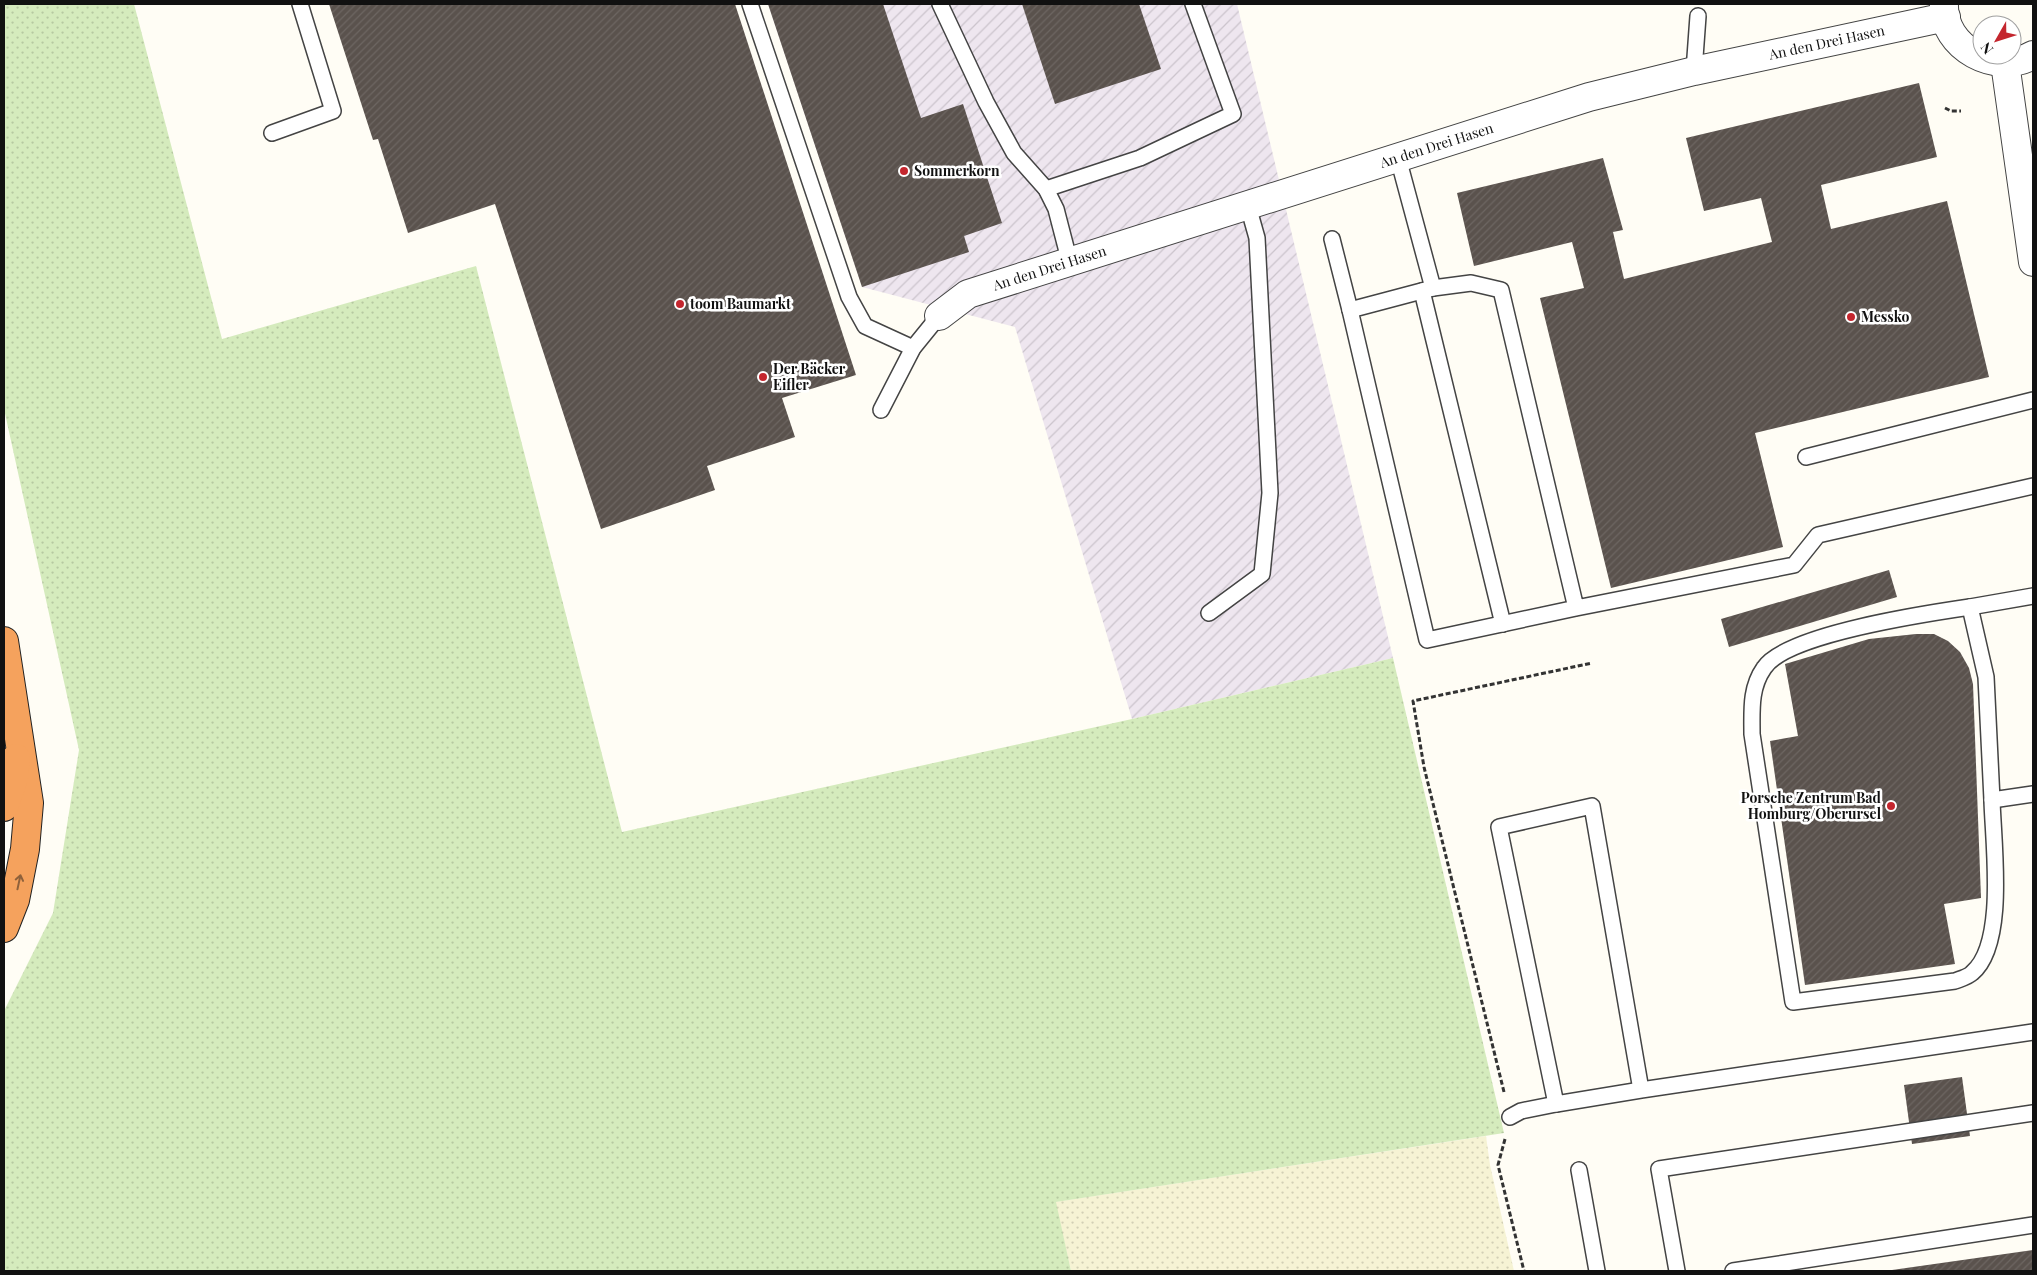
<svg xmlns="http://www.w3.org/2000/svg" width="2037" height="1275" font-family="'Playfair Display',serif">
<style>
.industrial{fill:url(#industrial-furrows)}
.farmland{fill:url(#farmland-dots)}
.grass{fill:url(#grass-dots)}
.building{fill:url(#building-hatch)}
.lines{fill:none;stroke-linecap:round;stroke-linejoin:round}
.service-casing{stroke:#444;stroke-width:18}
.minor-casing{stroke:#444;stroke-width:30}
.motorway-casing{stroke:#222;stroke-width:30}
.path{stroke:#333;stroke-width:3;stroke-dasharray:5 2.5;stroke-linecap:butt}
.service{stroke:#fff;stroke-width:15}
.minor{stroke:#fff;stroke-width:28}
.motorway{stroke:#f5a25d;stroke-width:28}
.oneway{stroke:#8e613b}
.poi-dot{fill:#c4262e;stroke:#fff;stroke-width:2}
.labels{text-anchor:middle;stroke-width:5;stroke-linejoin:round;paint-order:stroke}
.street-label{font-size:14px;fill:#111;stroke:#fff}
.poi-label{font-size:14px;font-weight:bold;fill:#111;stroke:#fff;text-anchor:start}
</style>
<defs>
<pattern id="industrial-furrows" width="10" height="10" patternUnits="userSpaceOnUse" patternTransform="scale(1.25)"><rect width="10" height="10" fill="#eee6ef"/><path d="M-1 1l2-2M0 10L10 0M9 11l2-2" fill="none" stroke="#cbc4cc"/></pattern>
<pattern id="farmland-dots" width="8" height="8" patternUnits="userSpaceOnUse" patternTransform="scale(1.25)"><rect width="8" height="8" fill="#f6f3d4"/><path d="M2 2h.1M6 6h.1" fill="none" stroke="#d2cfb5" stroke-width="1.8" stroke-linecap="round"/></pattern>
<pattern id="grass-dots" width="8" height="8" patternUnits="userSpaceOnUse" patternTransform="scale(1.25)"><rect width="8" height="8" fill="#d5ebbd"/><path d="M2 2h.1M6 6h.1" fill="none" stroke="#b6c8a1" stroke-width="1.8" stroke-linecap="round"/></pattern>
<pattern id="building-hatch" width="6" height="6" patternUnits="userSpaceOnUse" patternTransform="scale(1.25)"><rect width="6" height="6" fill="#5a524d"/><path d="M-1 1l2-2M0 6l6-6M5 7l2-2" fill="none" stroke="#6d6662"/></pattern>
</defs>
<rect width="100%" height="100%" fill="#fffdf5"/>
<polygon class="industrial" points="768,4 1237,4 1393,658 1132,719 1015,327 862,287"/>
<polygon class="farmland" points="1486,1136 1490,1165 1514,1271 1071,1271 1055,1202"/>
<polygon class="grass" points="4,4 134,4 222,339 476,266 622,832 1132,719 1393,658 1504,1133 1056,1202 1071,1271 4,1271 4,1011 53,913 79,750 4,409"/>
<g class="building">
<polygon points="329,4 735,4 856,375 782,398 795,437 707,466 715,490 601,529 495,204 408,233 378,139 373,140"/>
<polygon points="768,4 883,4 921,118 963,104 1002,223 964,236 969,252 862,287"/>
<polygon points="1022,4 1139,4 1161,69 1055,104"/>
<polygon points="1919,83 1937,157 1821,185 1831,229 1947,201 1989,377 1755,433 1783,547 1611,588 1540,298 1584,288 1572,242 1474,266 1457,193 1603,158 1623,230 1613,232 1624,279 1772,242 1761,198 1704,211 1686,138"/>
<polygon points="1889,570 1897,597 1729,647 1721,619"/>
<polygon points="1916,634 1934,634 1948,641 1960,652 1969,668 1973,684 1981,898 1944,904 1955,964 1805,985 1770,741 1798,736 1785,664 1869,639"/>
<polygon points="1962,1077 1970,1136 1912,1144 1904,1085"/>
<polygon points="2033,1250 2033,1271 1892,1271 1892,1270"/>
</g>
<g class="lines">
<g class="service-casing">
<g id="service">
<polyline points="750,4 849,297 865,326 913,348"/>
<polyline points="940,4 986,102 1014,153 1046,189 1056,209 1070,263"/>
<polyline points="1694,71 1698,16"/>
<polyline points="272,133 333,111 300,4"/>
<polyline points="1398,158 1433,288"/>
<polyline points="1046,189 1140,158 1233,114 1193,4"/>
<polyline points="1332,239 1350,310"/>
<polyline points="1422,291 1503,624"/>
<polyline points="881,410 913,348 939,316"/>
<polyline points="1806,457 2033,400"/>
<polyline points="2033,596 1970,607 1986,677 1992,800 2033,794"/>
<path d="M1970,607C1929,613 1786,634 1764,668C1750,688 1752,710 1752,734L1793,1002L1955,981C1960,979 1968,977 1972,973C2007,944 1993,843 1992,800"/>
<polyline points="1576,608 1501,290 1471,283 1433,288 1350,310 1427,640 1576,608 1794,565 1818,535 2033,486"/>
<polyline points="1209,613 1262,574 1270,493 1257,238 1248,206"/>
<polyline points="1641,1090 1556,1104 1499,827 1592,806 1641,1090 2033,1032"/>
<polyline points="1510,1117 1521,1111 1556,1104"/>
<polyline points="1579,1170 1597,1271"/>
<polyline points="1677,1271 1659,1169 2033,1113"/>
<polyline points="1733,1271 2033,1225"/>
</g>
</g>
<g class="minor-casing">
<g id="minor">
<path d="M1944,4C1942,48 1997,76 2033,55"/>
<polyline points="2005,63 2033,262"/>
<path id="s1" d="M939,316L968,294L1589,97L1694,71L1946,17"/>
</g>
</g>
<g class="motorway-casing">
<g id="motorway">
<polyline points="4,641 29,803 25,849 15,900 4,928"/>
<polyline points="4,807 14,778 16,758"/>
</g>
</g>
<g class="path">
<polyline points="1945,108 1951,111 1961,111"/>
<polyline points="1504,1092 1424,767 1413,701 1592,663"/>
<polyline points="1505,1139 1498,1165 1524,1271"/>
</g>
<use href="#service" class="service"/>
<use href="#minor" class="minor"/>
<use href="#motorway" class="motorway"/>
</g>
<defs><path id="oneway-shaft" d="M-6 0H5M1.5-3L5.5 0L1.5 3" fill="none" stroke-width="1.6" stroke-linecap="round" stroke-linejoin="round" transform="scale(1.25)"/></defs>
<use class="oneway" href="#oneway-shaft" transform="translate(19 882) rotate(-78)"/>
<g class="poi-dot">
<circle cx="904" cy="171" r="5"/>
<circle cx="680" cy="304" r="5"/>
<circle cx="1851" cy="317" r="5"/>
<circle cx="763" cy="377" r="5"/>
<circle cx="1891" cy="806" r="5"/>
</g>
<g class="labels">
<g class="street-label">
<text dy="5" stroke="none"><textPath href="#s1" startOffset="932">An den Drei Hasen</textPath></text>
<text dy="5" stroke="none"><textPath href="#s1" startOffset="528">An den Drei Hasen</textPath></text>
<text dy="5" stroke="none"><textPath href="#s1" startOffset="122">An den Drei Hasen</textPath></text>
</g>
<g class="poi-label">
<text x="914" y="176">Sommerkorn</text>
<text x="690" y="309">toom Baumarkt</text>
<text x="1861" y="322">Messko</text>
<text x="773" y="374">Der Bäcker<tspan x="773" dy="16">Eifler</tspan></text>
<text x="1881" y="803" text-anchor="end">Porsche Zentrum Bad<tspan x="1881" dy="16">Homburg/Oberursel</tspan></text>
</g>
</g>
<rect width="2037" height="1275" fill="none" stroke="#111111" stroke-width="10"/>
<g transform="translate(1997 40) rotate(231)"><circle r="24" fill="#ffffff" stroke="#a0a0a0"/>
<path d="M0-4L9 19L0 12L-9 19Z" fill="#c4262e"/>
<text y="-8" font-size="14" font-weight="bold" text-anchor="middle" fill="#111111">N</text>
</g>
</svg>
